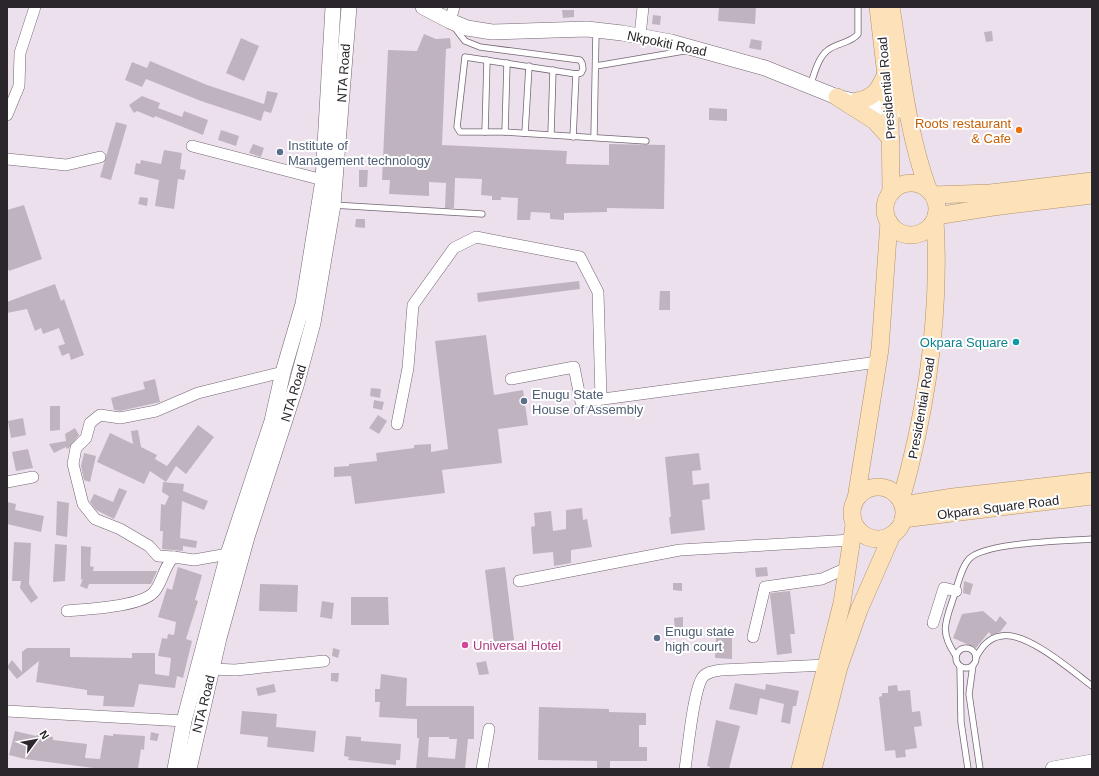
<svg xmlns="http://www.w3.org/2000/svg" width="1099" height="776" font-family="Helvetica,sans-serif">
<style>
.building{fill:#c0b3c0;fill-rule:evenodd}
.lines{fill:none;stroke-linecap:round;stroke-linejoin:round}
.lane-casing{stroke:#726672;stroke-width:7}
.street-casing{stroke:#726672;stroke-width:12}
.secondary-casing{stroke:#726672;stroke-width:16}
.primary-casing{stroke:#b29367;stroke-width:18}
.lane{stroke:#fff;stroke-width:5.5}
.street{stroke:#fff;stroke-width:11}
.secondary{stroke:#fff;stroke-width:15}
.primary{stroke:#fde1b8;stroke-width:17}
.food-dot{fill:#e8710a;stroke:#fff;stroke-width:1.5}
.service-dot{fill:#5c6f8a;stroke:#fff;stroke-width:1.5}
.culture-dot{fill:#0f9aa8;stroke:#fff;stroke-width:1.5}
.hotel-dot{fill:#d1479c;stroke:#fff;stroke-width:1.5}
.labels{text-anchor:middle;stroke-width:4;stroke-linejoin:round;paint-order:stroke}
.street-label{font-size:13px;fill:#2a262b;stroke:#fff}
.food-label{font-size:13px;fill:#c56008;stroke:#fff;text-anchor:end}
.service-label{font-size:13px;fill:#4e5e75;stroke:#fff;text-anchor:start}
.culture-label{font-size:13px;fill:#0d838f;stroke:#fff;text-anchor:end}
.hotel-label{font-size:13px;fill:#b23c85;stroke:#fff;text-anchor:start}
</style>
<rect width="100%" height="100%" fill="#ede0ed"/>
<g class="building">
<polygon points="719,7 756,7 755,24 718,21"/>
<polygon points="562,10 574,10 574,17 563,18"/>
<polygon points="653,15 661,16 660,25 652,24"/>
<polygon points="992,31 993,41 986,42 984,32"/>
<polygon points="424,34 436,39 450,38 451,48 446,49 442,145 567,151 566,164 609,165 609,144 665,145 664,209 607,208 607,212 564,213 564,220 550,219 550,213 531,212 530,220 517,220 518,198 501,197 501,200 492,200 492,196 481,195 482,179 455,178 454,208 445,208 446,183 429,182 429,196 389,194 390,180 382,180 388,50 417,51"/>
<polygon points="241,38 259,46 244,81 226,73"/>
<polygon points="751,39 762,41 761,50 749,48"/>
<polygon points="150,61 207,85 264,104 267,91 278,93 271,113 264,111 261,121 201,101 146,79 142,87 125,80 132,62 147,68"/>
<polygon points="142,96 160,103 158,108 182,117 184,111 208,120 203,135 155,116 154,118 137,111 134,113 129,105"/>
<polygon points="709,108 727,109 727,121 709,120"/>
<polygon points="116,122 127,125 111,180 100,177"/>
<polygon points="221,130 239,136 236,146 218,140"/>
<polygon points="253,144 264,148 261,157 249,153"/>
<polygon points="164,150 182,153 180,169 186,170 184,180 178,179 174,209 155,206 159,180 134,174 136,163 140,164 141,160 161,164"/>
<polygon points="359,170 368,170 367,187 359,187"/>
<polygon points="140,197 148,198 147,206 138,204"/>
<polygon points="24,205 42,259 9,271 7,267 7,210"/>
<polygon points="356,219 365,219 365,228 355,227"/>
<polygon points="579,281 580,289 478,302 477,293"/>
<polygon points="55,284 61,301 64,299 84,355 71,360 69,353 62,356 58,346 65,344 59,328 43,334 41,328 35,331 27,309 7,313 7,302"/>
<polygon points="660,291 670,291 670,310 659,310"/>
<polygon points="486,335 494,395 523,390 528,425 498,429 502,463 442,470 445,493 355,504 351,476 334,477 334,467 349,466 349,464 377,461 376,453 414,448 414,445 431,444 431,452 448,449 435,341"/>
<polygon points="155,379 160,402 120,411 114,410 111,398 145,389 143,382"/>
<polygon points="371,388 381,389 380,398 370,396"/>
<polygon points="374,400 384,402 382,410 373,408"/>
<polygon points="50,406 60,406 60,430 50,431"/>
<polygon points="378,415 387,421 379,434 369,428"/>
<polygon points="23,418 26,435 11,438 8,421"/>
<polygon points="198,425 214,437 186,474 176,466 166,482 150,471 144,484 97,462 110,433 133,444 131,431 138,430 141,447 157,455 155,459 167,466"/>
<polygon points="75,428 79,435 69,448 67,449 66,447 54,453 49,444 66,441 65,434"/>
<polygon points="28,449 33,468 16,471 12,452"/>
<polygon points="84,453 96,456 90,482 84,480 81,466"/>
<polygon points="699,453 701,470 692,471 693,485 709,483 710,499 702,500 705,530 671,534 669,517 671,517 665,457"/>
<polygon points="163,482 184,484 183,491 208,501 204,510 182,501 180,538 197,541 196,548 183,546 183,551 162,549 163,531 160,531 161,504 165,505 169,496 162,492"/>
<polygon points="119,488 127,491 114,519 96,510 90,502 94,494 113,502"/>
<polygon points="57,501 69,503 67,537 56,535"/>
<polygon points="7,502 16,504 15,510 44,516 41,532 7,524"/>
<polygon points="582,508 583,520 587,519 592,547 571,550 571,563 554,566 553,552 533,554 531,527 535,526 534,513 551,511 553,531 566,529 566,510"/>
<polygon points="14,542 31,543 29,584 38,598 31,603 20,588 21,581 12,581"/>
<polygon points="55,544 67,545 65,581 53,582"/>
<polygon points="81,546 91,547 90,566 94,567 93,571 157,571 151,584 89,584 87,589 80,586 83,579 81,580"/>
<polygon points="178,567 202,575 195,600 198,601 186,639 192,641 183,678 177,676 175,688 139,684 134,707 103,706 104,696 87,695 87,690 36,682 39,661 17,679 7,667 12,660 22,672 22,652 27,648 70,648 70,657 132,658 132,653 155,653 155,674 169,676 171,658 158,656 162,638 167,639 168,634 174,635 176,622 158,617 167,588 172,590"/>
<polygon points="505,567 514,640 494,643 485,570"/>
<polygon points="767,567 768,576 756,577 755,568"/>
<polygon points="964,581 973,584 970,595 963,593"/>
<polygon points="673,583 682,583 682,591 673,590"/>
<polygon points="260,584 298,585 297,612 259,611"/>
<polygon points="790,591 795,634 790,634 792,653 777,655 770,595 771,593"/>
<polygon points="351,597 388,597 389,625 351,625"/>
<polygon points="322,601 334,603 332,619 320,617"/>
<polygon points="983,611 996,622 1000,616 1007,623 1000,632 991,635 989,632 976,648 953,638 962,614"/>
<polygon points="683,617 683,635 675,635 674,618"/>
<polygon points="716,634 732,635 732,659 715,658"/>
<polygon points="333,648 340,650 338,658 332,656"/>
<polygon points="486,661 489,674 479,675 476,663"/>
<polygon points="331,673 339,673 338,682 331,681"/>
<path d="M381,674L407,678L406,706H474V739H468L465,769H416L419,738H417V719L379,717L380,702H375V689H380ZM429,737H449V739H457L455,759L428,757Z"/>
<polygon points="735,683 765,690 766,684 799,691 796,706 793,706 790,724 781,722 784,704 760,698 757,715 729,709"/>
<polygon points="274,684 276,692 258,696 256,688"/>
<polygon points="897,685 898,691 910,690 912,712 920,711 922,726 914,727 917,748 905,750 906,757 896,758 895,750 885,751 879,697 882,696 882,693 888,693 888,686"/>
<polygon points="539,707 609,709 609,712 646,713 646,725 639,725 639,747 647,747 647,761 610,761 610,769 597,769 597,761 538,760"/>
<polygon points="242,711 277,714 276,727 316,731 314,752 267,747 268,737 240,734"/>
<polygon points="716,720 740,726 729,769 710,769 710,767 707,766"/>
<polygon points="15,731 36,736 37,735 53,737 53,740 87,744 85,758 100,759 104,735 113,736 113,734 145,736 144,750 141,749 138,769 101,769 25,759 9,755"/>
<polygon points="151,732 159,734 157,741 150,740"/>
<polygon points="346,736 361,737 361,741 401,744 400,760 396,760 396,765 348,760 349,757 344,756"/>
</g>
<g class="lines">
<g class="lane-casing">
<g id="lane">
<polyline points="455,28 465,41 480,47 580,60 582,63 583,69 581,73 576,74 465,57 457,127 460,132 505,132 646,141"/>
<polyline points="596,66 684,51"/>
<path d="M810,86C814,75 818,57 828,50C837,43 851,43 858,34V7"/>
<polyline points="485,132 487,60"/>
<polyline points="505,132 507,63"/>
<polyline points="525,133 529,66"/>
<polyline points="551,134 553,70"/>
<polyline points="573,137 576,74"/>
<polyline points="594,137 596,31"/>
<polyline points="333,205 482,214"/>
<circle cx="966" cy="658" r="10"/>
<path d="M956,656C941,634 944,625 952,602C957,589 960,569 969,559C985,542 1067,541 1092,539"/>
<path d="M976,657C982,647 988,638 1001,636C1027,631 1072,671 1092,686"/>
<polyline points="973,665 969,694 980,769"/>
<polyline points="960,666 961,722 968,769"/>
</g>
</g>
<g class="street-casing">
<g id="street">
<polyline points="450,21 454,7"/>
<polyline points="640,36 643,7"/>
<polyline points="7,115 19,86 20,53 35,7"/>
<polyline points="192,146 323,180"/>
<polyline points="7,159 66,165 100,157"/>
<polyline points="511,379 574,367 581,402 878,362"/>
<polyline points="397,424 408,368 413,305 454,248 476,237 580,257 598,292 601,398"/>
<polyline points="7,482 33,477"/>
<polyline points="174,557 158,556 149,546 120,529 95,519 83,504 73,464 76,448 86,438 90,423 100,415 120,418 156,411 198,393 283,372"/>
<polyline points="519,581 680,550 852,540"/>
<path d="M67,611C86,609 141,607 154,592C163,582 164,565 174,557L194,560L228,554"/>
<polyline points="933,623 944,588 956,591"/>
<polyline points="753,637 765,587 822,579 849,567"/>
<polyline points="212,669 235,670 324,661"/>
<polyline points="7,711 184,721"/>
<polyline points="482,769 489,729"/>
<path d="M685,769C688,749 693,693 702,678C706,672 714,671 721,670L826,665"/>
</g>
</g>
<g class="secondary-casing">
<g id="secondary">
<polyline points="423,7 450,21 467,28 492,32 587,29 622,33 671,42 765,68 837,97 890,110 901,110"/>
<polyline points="175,769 184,721 228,554 272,421 283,372 303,304 323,180 333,7"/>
<polyline points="189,769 219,638 247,537 296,386 313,323 333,205 349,7"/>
<polyline points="1053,769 1092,762"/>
</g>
</g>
<g class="primary-casing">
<g id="primary">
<polyline points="878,7 890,110 891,193"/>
<path d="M891,7C901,68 907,131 928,189"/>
<polyline points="837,97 875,121 891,139"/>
<path d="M857,101C875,98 879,89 886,74"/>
<circle cx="911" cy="209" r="26"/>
<polyline points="933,195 990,193 1092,181"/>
<polyline points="936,216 993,207 1092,195"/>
<circle cx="878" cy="513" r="26"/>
<polyline points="856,499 880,349 889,222"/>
<path d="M901,500C927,408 941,316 935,220"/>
<polyline points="903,505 953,497 1092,481"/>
<polyline points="903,519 1092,496"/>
<polyline points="800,769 842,603 854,525"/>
<polyline points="813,769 839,667 859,610 892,535"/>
</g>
</g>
<use href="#lane" class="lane"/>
<use href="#street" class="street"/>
<use href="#secondary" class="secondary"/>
<use href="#primary" class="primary"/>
</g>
<circle class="food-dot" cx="1019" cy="130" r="4"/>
<g class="service-dot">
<circle cx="280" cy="152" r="4"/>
<circle cx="524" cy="401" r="4"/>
<circle cx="657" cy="638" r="4"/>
</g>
<circle class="culture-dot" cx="1016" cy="342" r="4"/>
<circle class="hotel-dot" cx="465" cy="645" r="4"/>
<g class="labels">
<g class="street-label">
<text transform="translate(667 43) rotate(12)" y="5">Nkpokiti Road</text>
<text transform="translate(343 73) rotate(-86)" y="5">NTA Road</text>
<text transform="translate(886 88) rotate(-95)" y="5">Presidential Road</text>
<text transform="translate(293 393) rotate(-73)" y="5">NTA Road</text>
<text transform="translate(921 408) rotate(-80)" y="5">Presidential Road</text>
<text transform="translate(998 507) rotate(-7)" y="5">Okpara Square Road</text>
<text transform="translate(203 704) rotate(-76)" y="5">NTA Road</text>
</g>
<g class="food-label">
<text x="1011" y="128">Roots restaurant<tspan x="1011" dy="15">&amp; Cafe</tspan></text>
</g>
<g class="service-label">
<text x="288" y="150">Institute of<tspan x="288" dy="15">Management technology</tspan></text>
<text x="532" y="399">Enugu State<tspan x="532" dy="15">House of Assembly</tspan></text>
<text x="665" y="636">Enugu state<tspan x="665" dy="15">high court</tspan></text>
</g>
<g class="culture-label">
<text x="1008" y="347">Okpara Square</text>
</g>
<g class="hotel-label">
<text x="473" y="650">Universal Hotel</text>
</g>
</g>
<rect width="1099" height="776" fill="none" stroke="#2a262b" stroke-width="16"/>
<g transform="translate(36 740) rotate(58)" stroke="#ffffff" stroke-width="3" paint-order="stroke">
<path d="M0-3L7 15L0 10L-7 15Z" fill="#2a262b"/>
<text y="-6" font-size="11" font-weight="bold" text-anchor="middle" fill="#2a262b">N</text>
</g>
</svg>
